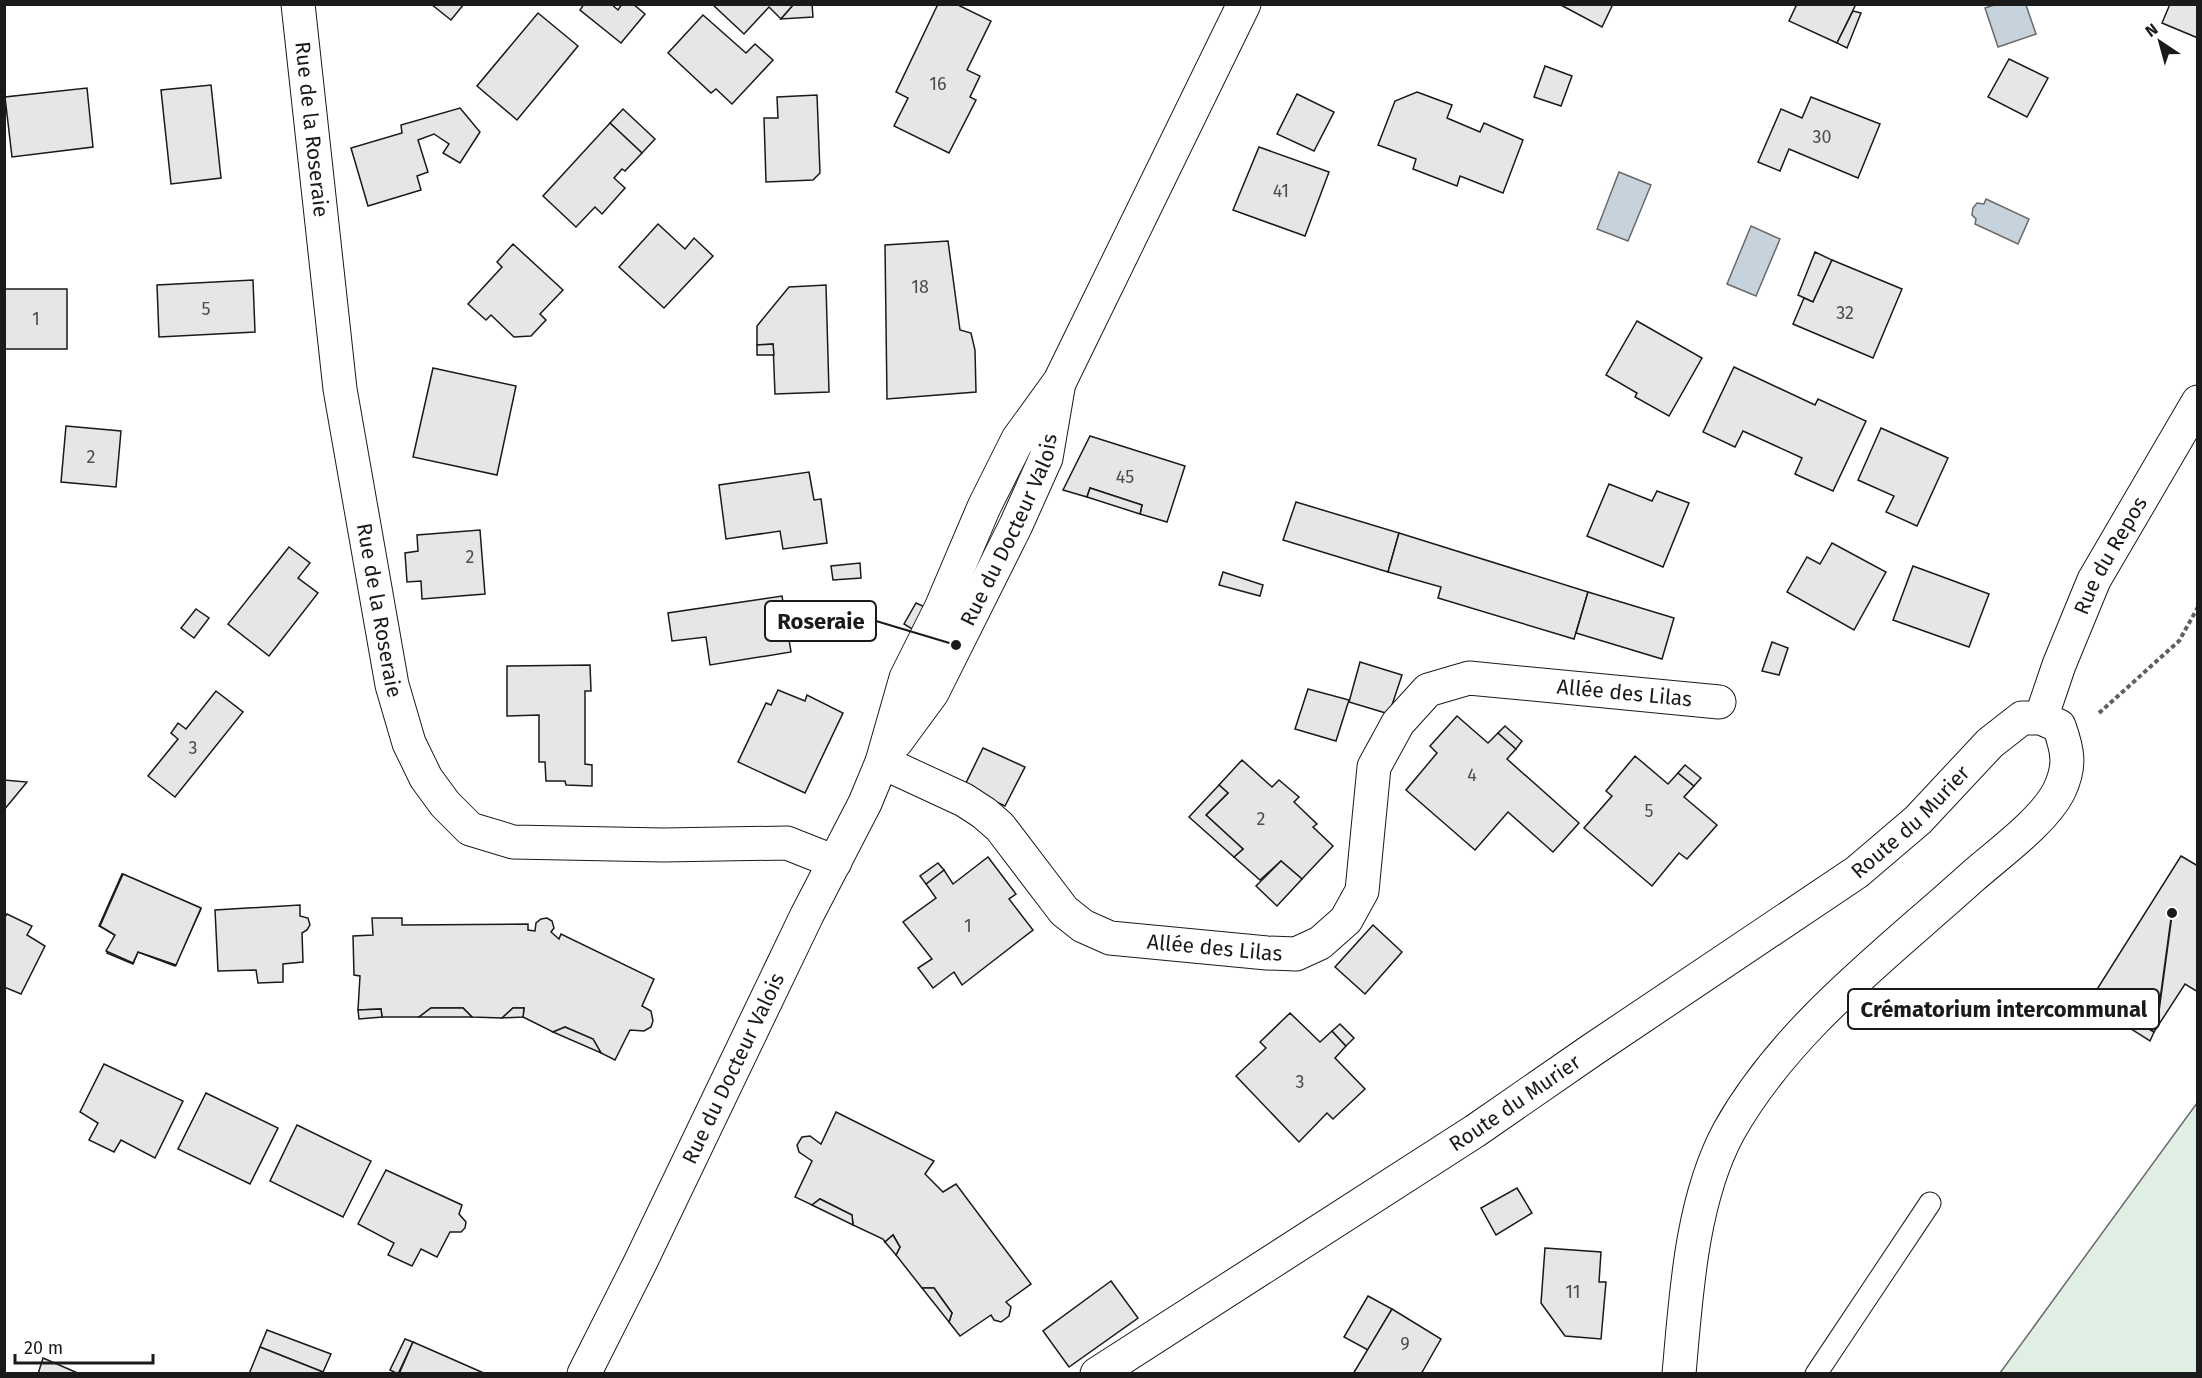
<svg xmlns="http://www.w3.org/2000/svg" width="2202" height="1378" font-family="'Fira Sans',sans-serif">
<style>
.green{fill:#e0efe3;stroke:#6a6a6a;stroke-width:1.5}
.water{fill:#c6d2dc;stroke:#6a6a6a;stroke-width:1.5}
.building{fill:#e6e6e6;stroke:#1a1a1a;stroke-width:1.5}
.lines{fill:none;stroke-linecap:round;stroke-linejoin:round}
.service-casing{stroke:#1a1a1a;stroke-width:23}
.minor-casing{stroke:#1a1a1a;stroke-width:35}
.tertiary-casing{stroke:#1a1a1a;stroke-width:35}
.secondary-casing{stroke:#1a1a1a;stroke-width:35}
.path{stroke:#5f5f5f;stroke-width:4;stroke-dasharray:4.5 3;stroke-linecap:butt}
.service{stroke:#fff;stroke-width:21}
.minor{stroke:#fff;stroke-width:33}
.tertiary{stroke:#fff;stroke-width:33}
.secondary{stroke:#fff;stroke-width:33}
.labels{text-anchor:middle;stroke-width:4.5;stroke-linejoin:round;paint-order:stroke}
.number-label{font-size:18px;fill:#4d4d4d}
.street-label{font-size:21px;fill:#1a1a1a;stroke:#fff}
.leader{fill:none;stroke:#1a1a1a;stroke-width:2}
.callout-dot{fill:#1a1a1a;stroke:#fff;stroke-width:2}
.callout{fill:#fff;stroke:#1a1a1a;stroke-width:2}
.callout-label{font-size:22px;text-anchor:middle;font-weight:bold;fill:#1a1a1a}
</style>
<rect width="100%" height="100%" fill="#fff"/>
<polygon class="green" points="2197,1103 2197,1373 2000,1373"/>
<g class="water">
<polygon points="1997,4 2026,5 2036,34 1998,47 1985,8"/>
<polygon points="1619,172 1651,185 1628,241 1597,229"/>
<polygon points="1986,199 2029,219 2018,244 1975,224 1976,219 1972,215 1973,208 1977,203 1984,204"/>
<polygon points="1751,226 1780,239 1756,296 1727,284"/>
</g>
<g class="building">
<polygon points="431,4 464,4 451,20"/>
<polygon points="584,4 611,4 618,10 622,4 633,4 645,14 621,43 580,10"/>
<polygon points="712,4 794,4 781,19 769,7 744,34"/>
<polygon points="794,4 812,4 813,17 781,19"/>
<polygon points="938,4 956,4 991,21 967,70 980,76 970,97 976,100 949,153 894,126 908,98 896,92"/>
<polygon points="1559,4 1613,4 1602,27"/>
<polygon points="1797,4 1856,4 1837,43 1789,21"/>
<polygon points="2170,4 2198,4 2198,38 2162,23"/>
<polygon points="1853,11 1861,13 1847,48 1837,43"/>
<polygon points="538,13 578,46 517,120 477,86"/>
<polygon points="703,15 746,53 755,44 773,60 732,104 716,89 711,93 668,53"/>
<polygon points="2009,59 2048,78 2027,117 1988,97"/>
<polygon points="1545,66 1572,76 1561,106 1534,97"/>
<polygon points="211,85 221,178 171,184 161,90"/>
<polygon points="87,88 93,147 12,157 5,97"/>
<polygon points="1417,92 1452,105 1447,118 1480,132 1484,123 1523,140 1503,193 1460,176 1457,186 1413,169 1416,159 1378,145 1395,101"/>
<polygon points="1297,94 1334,112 1314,151 1277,134"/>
<polygon points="817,95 820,173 813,180 766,182 764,118 778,118 777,97"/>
<polygon points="1811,97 1880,124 1858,178 1789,149 1780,171 1758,162 1781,109 1802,118"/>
<polygon points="460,108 480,132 460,163 443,153 449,144 434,134 418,140 428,172 417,176 421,190 368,206 351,148 402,133 401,125"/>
<polygon points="623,109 655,139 642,153 610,123"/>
<polygon points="610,123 642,153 625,171 622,169 614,178 625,188 602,214 595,207 576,227 543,196"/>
<polygon points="1259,147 1329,172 1305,236 1233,210"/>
<polygon points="658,224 685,249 694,238 713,256 664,308 619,267"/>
<polygon points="948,241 960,330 971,333 975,350 976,392 887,399 885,245"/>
<polygon points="513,244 563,290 540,314 546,320 531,336 514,337 491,315 486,320 468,304 502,267 497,262"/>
<polygon points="1815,252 1832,260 1813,302 1798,295"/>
<polygon points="1832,260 1902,289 1873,358 1793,324 1804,298 1813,302"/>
<polygon points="253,280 255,332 159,337 157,285"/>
<polygon points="826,285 829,392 775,394 773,344 757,345 757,326 789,287"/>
<rect x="4" y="289" width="63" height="60"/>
<polygon points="1637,321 1702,358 1669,416 1635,397 1637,393 1606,375"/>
<polygon points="773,344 774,355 757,355 757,345"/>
<polygon points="1734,367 1815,405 1818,399 1866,421 1833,491 1795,474 1802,458 1743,431 1735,447 1703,432"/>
<polygon points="433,368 516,386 497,475 413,457"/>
<polygon points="66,426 121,431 116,487 61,482"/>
<polygon points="1881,428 1948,458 1917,526 1886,512 1894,496 1858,480"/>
<polygon points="1090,436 1185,466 1167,522 1140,514 1142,505 1090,488 1087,497 1063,490"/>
<polygon points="809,472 814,500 821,499 827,543 783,549 780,531 726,539 719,485"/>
<polygon points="1609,484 1652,501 1657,491 1689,503 1663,567 1587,536"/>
<polygon points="1090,488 1142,505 1140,514 1087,497"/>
<polygon points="1296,502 1399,533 1388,572 1283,540"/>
<polygon points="480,530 485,594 422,599 421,581 407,582 405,553 418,551 417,535"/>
<polygon points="1399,533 1588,592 1574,639 1438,598 1441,587 1388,572"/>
<polygon points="1832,543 1886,572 1854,630 1787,592 1807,557 1820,564"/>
<polygon points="289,547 310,563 298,578 318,593 269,656 228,624"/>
<polygon points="860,563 861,578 833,580 831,566"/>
<polygon points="1913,566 1989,594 1969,647 1893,620"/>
<polygon points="1223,572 1263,585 1260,596 1219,585"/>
<polygon points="1588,592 1674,618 1662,659 1576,633"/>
<polygon points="782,596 791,652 710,665 706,637 672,641 668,613"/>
<polygon points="916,603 925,607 912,629 904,624"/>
<polygon points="196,609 209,618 194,638 181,628"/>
<polygon points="1772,642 1788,648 1779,675 1762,671"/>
<polygon points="1360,662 1402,675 1389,714 1349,702"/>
<polygon points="590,665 591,691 585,691 585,764 592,765 592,786 566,785 565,781 546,781 545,762 539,762 539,715 507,716 507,666"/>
<polygon points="1308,689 1349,700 1336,741 1295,729"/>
<polygon points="778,690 805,701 807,695 843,713 805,793 738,762 766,703 771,705"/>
<polygon points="216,691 243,712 175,797 148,776 178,739 171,733 178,723 186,729"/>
<polygon points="1457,716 1488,743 1498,733 1516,749 1507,759 1579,823 1553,852 1508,812 1475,850 1406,790 1437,753 1430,746"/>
<polygon points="1505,726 1522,741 1516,749 1498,733"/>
<polygon points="983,748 1025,767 1005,806 964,787"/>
<polygon points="1635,756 1668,784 1678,773 1694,786 1684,797 1717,825 1687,859 1679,853 1652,886 1584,828 1612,796 1606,791"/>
<polygon points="1242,760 1272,787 1279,780 1299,797 1294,802 1317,824 1313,827 1333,846 1302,879 1281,861 1260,880 1234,857 1243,849 1206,815 1228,793 1219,785"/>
<polygon points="1685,765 1701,778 1694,786 1678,773"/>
<polygon points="4,780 27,782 4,810"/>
<polygon points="1219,785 1228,793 1206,815 1243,849 1234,857 1189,817"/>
<polygon points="2181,856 2198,866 2198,992 2185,984 2154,1032 2113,1008 2109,1015 2089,1002"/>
<polygon points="988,857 1016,894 1009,899 1033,930 962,985 954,972 933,988 918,968 932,959 903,922 936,898 926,884 944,870 953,884"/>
<polygon points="1281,861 1302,879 1277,906 1256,886"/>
<polygon points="938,863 944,870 926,884 920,876"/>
<polygon points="122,874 201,909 175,966 138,952 133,964 107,953 115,935 99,926"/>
<polygon points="123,874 201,908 176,965 138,952 133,963 106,951 115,935 100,926"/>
<polygon points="300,905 300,916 308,918 310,925 307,930 302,933 303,962 283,964 283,982 258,983 256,970 218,971 215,910"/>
<polygon points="7,914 32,926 27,935 45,946 21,994 4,987 4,918"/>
<polygon points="372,918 402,918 402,925 528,924 528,930 535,931 536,923 541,919 547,918 552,921 554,928 551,932 559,939 561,934 654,979 642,1006 651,1011 653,1021 651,1027 644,1031 630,1030 615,1060 601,1053 593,1039 565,1027 553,1032 523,1017 524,1008 513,1008 502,1018 472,1017 463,1008 431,1008 419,1017 382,1017 381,1009 358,1010 360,976 354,975 353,936 373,935"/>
<polygon points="1373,925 1402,952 1365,994 1335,967"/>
<polygon points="431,1008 463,1008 472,1017 419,1017"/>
<polygon points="513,1008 524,1008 523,1017 502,1018"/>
<polygon points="2113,1008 2154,1032 2150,1041 2109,1015"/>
<polygon points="381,1009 382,1017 359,1019 358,1010"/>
<polygon points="1290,1013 1320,1042 1332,1031 1346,1046 1335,1058 1365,1089 1333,1119 1327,1113 1299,1142 1236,1076 1266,1048 1260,1042"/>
<polygon points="1340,1024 1354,1038 1346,1046 1332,1031"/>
<polygon points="565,1027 593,1039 601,1053 553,1032"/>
<polygon points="104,1064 183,1101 155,1158 121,1140 114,1152 89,1140 98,1123 80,1112"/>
<polygon points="206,1093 278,1128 250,1184 178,1149"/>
<polygon points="836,1112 934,1161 925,1174 943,1192 956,1184 1031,1284 1006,1302 1011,1307 1009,1316 1001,1322 994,1320 991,1315 960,1336 949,1322 952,1313 934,1288 922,1288 896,1255 900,1247 893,1235 885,1242 883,1239 853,1225 852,1215 820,1199 812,1205 795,1197 812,1161 799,1152 797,1145 802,1137 810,1136 821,1144"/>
<polygon points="297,1125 371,1161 343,1217 270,1181"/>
<polygon points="386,1170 462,1205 459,1214 466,1222 465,1228 461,1232 450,1232 437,1257 421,1249 412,1266 388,1255 394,1243 358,1224"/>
<polygon points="1517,1188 1532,1213 1496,1235 1481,1208"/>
<polygon points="820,1199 852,1215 853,1225 812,1205"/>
<polygon points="893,1235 900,1247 896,1255 885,1242"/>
<polygon points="1545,1248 1601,1252 1599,1282 1606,1282 1601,1339 1565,1336 1541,1303"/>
<polygon points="1111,1281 1138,1318 1069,1367 1043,1331"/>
<polygon points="922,1288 934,1288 952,1313 949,1322"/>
<polygon points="1368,1296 1392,1309 1368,1350 1344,1337"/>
<polygon points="1392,1309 1441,1339 1421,1374 1353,1374"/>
<polygon points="267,1330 331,1354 323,1372 260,1347"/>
<polygon points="405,1339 413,1342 398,1374 390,1370"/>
<polygon points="413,1342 486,1374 399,1374"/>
<polygon points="260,1347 323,1372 323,1374 249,1374"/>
<polygon points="43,1358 80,1374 38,1374"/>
</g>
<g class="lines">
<g class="service-casing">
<polyline id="service" points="1816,1374 1930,1203"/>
</g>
<g class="minor-casing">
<g id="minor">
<path id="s1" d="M298,4L340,389L392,685L409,743L426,778L445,804L470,829L513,842L663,845L787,843L835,862"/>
<path id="s2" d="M2041,718L2059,665L2094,580L2198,402"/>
<path id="s3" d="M882,762L964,800L984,813L1000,827L1064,911L1083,926L1110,938L1267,953L1296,954L1320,943L1346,920L1362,891L1374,767L1398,723L1428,690L1469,678L1719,702"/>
</g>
</g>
<g class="tertiary-casing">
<g id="tertiary">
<path id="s4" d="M1097,1374L1475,1131L1592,1050L1857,872L1918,820L1990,743L2022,718H2041L2059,726C2068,751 2071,766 2059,791C2044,821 1998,854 1972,877C1886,955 1787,1028 1729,1131C1691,1201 1686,1296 1679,1374"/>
</g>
</g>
<g class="secondary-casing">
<g id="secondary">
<path id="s5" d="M896,742L932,693L1016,525L1046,458L1058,388"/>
<path id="s6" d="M584,1374L640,1263L807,915L865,803L882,762L906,678L941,608L984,507L1018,439L1060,381L1244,4"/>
</g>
</g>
<polyline class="path" points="2099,713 2179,641 2198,607"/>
<use href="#service" class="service"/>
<use href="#minor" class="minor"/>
<use href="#tertiary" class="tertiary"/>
<use href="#secondary" class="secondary"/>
</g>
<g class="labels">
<g class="number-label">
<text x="938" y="90">16</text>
<text x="1822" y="143">30</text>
<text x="1281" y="197">41</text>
<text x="920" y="293">18</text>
<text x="206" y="315">5</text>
<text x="1845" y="319">32</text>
<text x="36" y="325">1</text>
<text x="91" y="463">2</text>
<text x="1125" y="483">45</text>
<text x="470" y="563">2</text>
<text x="193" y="754">3</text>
<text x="1472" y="781">4</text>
<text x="1649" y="817">5</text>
<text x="1261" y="825">2</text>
<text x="968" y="932">1</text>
<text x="1300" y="1088">3</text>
<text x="1573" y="1298">11</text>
<text x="1405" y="1350">9</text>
</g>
<g class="street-label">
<text dy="7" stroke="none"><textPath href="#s1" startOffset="126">Rue de la Roseraie</textPath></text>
<text dy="7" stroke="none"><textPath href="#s5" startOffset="242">Rue du Docteur Valois</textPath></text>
<text dy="7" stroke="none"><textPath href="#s2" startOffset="177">Rue du Repos</textPath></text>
<text dy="7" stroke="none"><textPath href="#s1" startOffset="612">Rue de la Roseraie</textPath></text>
<text dy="7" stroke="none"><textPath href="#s3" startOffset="994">Allée des Lilas</textPath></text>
<text dy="7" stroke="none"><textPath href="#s4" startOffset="984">Route du Murier</textPath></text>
<text dy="7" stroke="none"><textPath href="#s3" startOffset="400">Allée des Lilas</textPath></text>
<text dy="7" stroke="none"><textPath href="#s6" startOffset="340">Rue du Docteur Valois</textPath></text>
<text dy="7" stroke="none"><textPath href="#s4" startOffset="498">Route du Murier</textPath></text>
</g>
</g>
<path class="leader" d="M956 645L876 621M2172 913L2159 1009"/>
<g class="callout-dot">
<circle cx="956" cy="645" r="6"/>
<circle cx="2172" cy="913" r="6"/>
</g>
<g class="callout">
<rect x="765" y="601" width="111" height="40" rx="6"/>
<rect x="1848" y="989" width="311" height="40" rx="6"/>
</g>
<g class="callout-label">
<text x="821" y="629">Roseraie</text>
<text x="2004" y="1017">Crématorium intercommunal</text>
</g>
<rect width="2202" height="1378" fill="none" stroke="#1a1a1a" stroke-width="12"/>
<g transform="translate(2160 42) rotate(324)" stroke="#ffffff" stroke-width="4.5" paint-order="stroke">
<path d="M0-4.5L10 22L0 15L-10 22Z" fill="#1a1a1a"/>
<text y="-9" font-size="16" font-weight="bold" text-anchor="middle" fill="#1a1a1a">N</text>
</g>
<path d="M15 1354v9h138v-9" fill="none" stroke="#1a1a1a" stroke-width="3"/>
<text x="24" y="1354" font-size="18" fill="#1a1a1a" stroke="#ffffff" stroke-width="4.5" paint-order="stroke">20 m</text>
</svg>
